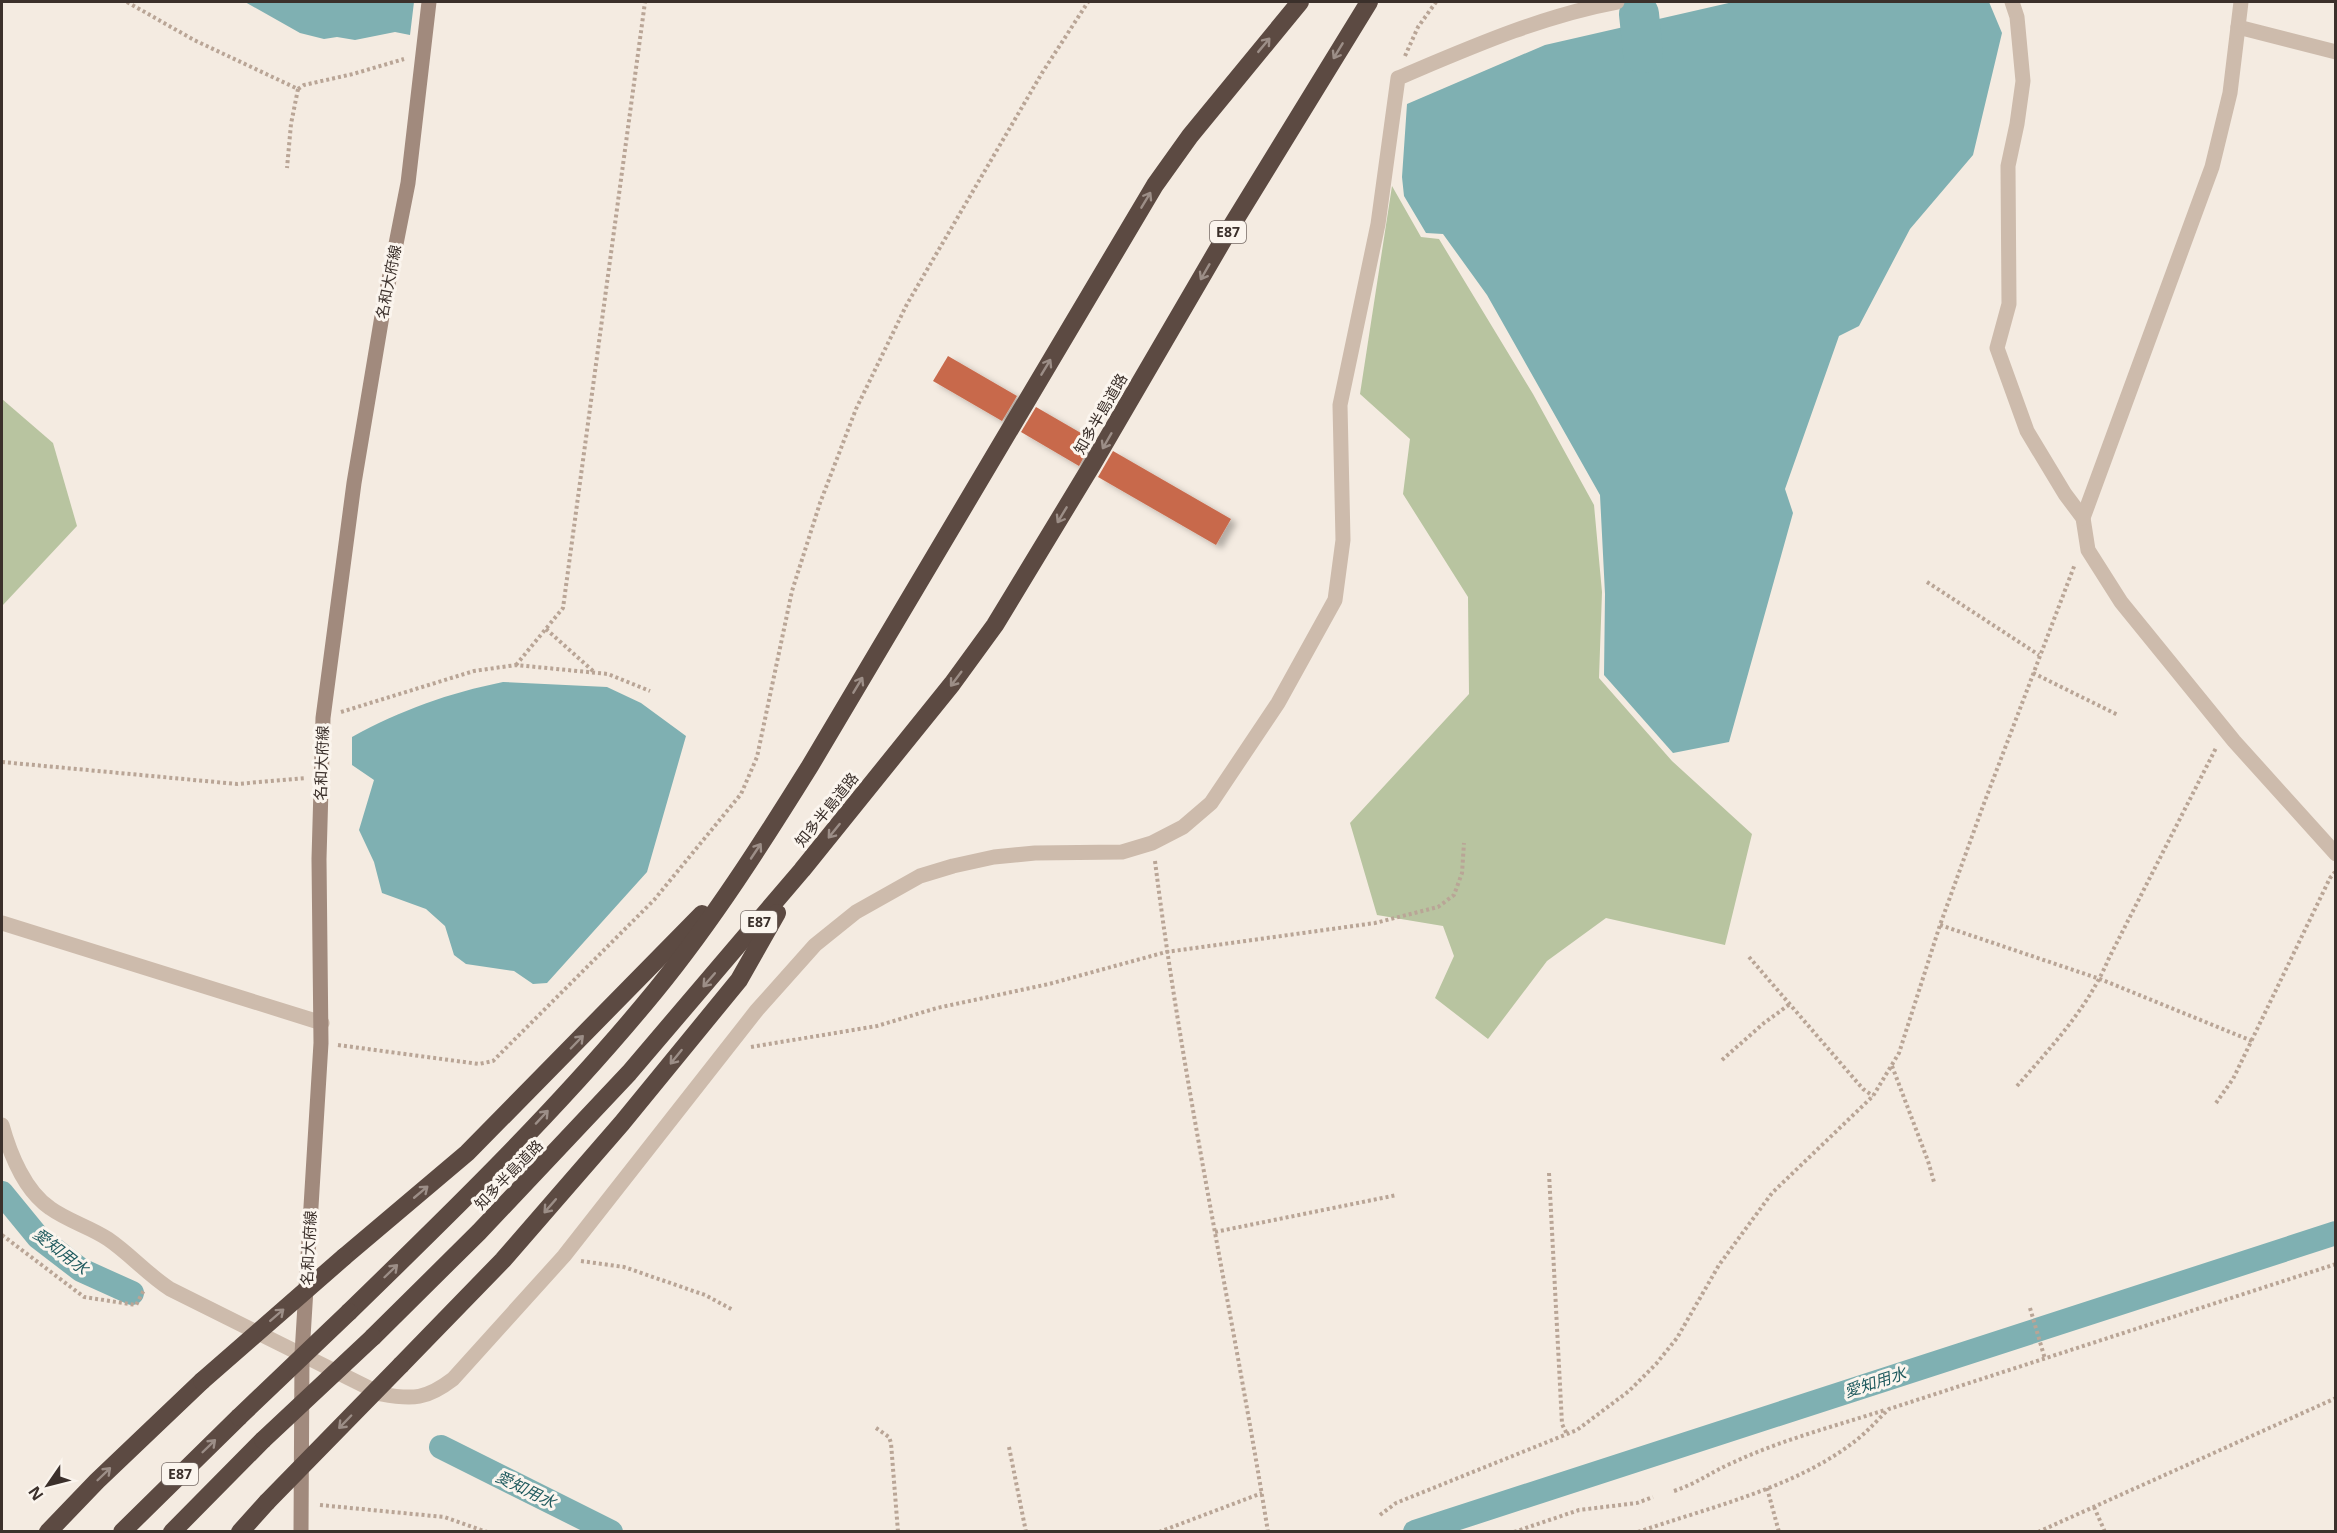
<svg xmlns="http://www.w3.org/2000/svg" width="2337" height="1533" font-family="'Open Sans','Noto Sans JP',sans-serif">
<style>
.green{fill:#b8c4a0}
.water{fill:#7fb0b2}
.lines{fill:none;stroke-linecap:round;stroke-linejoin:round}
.canal{stroke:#7fb0b2;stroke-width:24}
.river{stroke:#7fb0b2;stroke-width:40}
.building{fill:#c8694b;filter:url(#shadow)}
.path{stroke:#b9a596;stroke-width:4;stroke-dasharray:3 3;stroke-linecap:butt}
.street{stroke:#cdbbac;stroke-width:15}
.secondary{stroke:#a18a7d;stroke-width:15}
.highway{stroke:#5c4a42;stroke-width:18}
.highway-bridge{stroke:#5c4a42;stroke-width:18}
.oneway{stroke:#9c8e87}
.labels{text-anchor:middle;stroke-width:6;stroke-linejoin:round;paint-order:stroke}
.shield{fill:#fbf5ee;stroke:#756b66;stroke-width:1.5}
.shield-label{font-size:14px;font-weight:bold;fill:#3b302b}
.street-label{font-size:15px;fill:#3b302b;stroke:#fbf5ee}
.water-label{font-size:16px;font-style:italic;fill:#1f5a5e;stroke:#fbf5ee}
</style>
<defs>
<filter id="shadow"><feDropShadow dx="6" dy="4" stdDeviation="3" flood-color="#0004"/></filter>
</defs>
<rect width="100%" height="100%" fill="#f4ebe1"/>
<g class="green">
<polygon points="1392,186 1421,237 1439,239 1533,394 1594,505 1602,592 1599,678 1672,761 1752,834 1725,945 1606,918 1547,961 1488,1039 1435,998 1454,956 1443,926 1377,915 1350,823 1469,694 1468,597 1403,494 1410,439 1360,394"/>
<polygon points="2,399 53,443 77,526 2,606"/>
</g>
<g class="water">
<polygon points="245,2 414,2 410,35 395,32 355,40 337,37 324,39 300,33"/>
<polygon points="1733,2 1989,2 2002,33 1973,155 1910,229 1859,326 1839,336 1785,489 1793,513 1729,742 1673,753 1604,675 1605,594 1600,495 1487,295 1443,234 1426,233 1404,196 1402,177 1407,104 1545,45"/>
<path d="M503,682L607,687L641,703L686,736L647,872L547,983L533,984L514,971L466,964L454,955L445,926L426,909L382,893L374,862L359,830L374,780L352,765V737C401,710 449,693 503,682Z"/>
</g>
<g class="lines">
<g class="canal">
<polyline points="2,1193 38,1237 81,1270 132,1293"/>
<polyline points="441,1447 611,1532"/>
<polyline points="1415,1532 2336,1233"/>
</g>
<polyline class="river" points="1639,14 1643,53"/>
</g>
<g class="building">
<polygon points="948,356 1017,396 1002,421 933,381"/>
<polygon points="1036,407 1093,440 1079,466 1021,432"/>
<polygon points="1113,451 1231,519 1216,545 1098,477"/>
</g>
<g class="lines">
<g class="path">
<polyline points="127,2 194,40 298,89 291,124 287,168"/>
<polyline points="1405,56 1418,27 1436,2"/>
<polyline points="298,89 304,85 353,74 404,59"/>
<polyline points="1927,582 2039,655"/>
<polyline points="546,629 593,671"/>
<polyline points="516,665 563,608 645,2"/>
<polyline points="2033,673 2118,715"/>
<polyline points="341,712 474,671 516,665 608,674 650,691"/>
<polyline points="2,762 237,784 306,778"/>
<path d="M1155,861C1183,1086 1232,1308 1268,1532"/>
<polyline points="1940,925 2100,979 2252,1041"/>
<polyline points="1749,957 1863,1089 1873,1096"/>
<polyline points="338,1045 479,1064 493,1061 654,900 741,794 757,757 792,591 820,503 856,409 907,304 1042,73 1088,2"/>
<polyline points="751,1047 877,1026 937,1008 1049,984 1166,952 1375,923 1438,907 1454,895 1462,873 1464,843"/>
<polyline points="1722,1060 1764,1023 1790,1004"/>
<polyline points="1892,1066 1928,1161 1934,1182"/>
<path d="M2017,1086C2052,1046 2088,1008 2109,958L2216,748"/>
<polyline points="2216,1103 2233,1079 2330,878 2335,872"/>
<polyline points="1549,1173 1562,1424 1567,1434"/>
<polyline points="1215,1232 1397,1195"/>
<polyline points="2,1235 84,1297 136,1305 144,1290"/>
<polyline points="581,1261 624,1267 705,1295 733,1310"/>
<polyline points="2030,1308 2045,1359"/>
<polyline points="876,1428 889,1437 891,1443 898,1532"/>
<polyline points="1009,1447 1026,1532"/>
<polyline points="1767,1488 1779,1532"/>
<path d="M1674,1491C1698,1483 1711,1472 1732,1463C1781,1440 1835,1426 1885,1410"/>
<polyline points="320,1505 444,1517 487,1532"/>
<polyline points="2094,1507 2105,1532"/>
<polyline points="1380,1515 1396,1503 1577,1430 1629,1391 1656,1364 1677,1338 1719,1265 1772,1193 1873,1096 1899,1053 1940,925 1983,806 2075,564"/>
<polyline points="1159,1532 1262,1493"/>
<polyline points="1514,1532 1579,1510 1637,1503 1653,1497"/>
<path d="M1638,1532C1710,1507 1799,1487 1859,1438C1870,1429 1879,1418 1889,1409L2336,1264"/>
<polyline points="2038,1532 2336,1398"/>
</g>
<g class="street">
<polyline points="2012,2 2017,17 2023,81 2017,124 2008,166 2009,304 1997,348 2027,431 2065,494 2083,518 2088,550 2121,602 2234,741 2336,854"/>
<polyline points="2238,27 2336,52"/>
<polyline points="2083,518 2212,167 2230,93 2241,2"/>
<polyline points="2,923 322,1023"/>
<path d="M2,1125C10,1154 25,1191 50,1208C68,1221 90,1227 108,1239C130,1254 147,1274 170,1289L381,1394C413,1400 427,1399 453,1379L564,1256L757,1010L815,945L856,912L920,876L953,866L994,857L1035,853L1122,852L1152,843L1183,827L1211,803L1278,703L1335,600L1343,540L1340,405L1378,224L1398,78C1469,48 1541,16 1617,2"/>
</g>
<polyline class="secondary" points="301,1532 302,1354 321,1043 319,859 323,718 354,483 383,310 408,183 429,2"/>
<g class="highway">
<polyline points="344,1257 467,1153 702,914"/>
<path d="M349,1312C455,1209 562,1105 656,990C713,920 762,843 810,766L1155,185L1190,136L1300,2"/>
<polyline points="373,1337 479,1232 629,1073 802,870 952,684 995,625 1092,465 1229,230 1369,2"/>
<polyline points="401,1365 503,1260 622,1123 739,980 777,913"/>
<polyline points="48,1532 97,1481 202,1381"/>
<polyline points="122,1532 239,1417"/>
<polyline points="172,1532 263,1440"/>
<polyline points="240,1532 267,1502"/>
</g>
<g class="highway-bridge">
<polyline points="202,1381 344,1257"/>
<polyline points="239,1417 349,1312"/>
<polyline points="263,1440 373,1337"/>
<polyline points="267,1502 401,1365"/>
</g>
</g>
<defs><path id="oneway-shaft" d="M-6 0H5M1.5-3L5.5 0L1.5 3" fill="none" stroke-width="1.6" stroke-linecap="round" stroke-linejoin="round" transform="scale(1.5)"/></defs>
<g class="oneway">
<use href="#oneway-shaft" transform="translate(1264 45) rotate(-50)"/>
<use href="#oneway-shaft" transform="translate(1338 51) rotate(121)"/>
<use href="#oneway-shaft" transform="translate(1146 200) rotate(-59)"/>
<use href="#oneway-shaft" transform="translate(1205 272) rotate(120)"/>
<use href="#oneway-shaft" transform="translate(1046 367) rotate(-59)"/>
<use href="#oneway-shaft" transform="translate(1107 441) rotate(120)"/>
<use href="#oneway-shaft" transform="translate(1062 515) rotate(121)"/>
<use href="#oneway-shaft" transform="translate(956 679) rotate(127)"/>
<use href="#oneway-shaft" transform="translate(858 685) rotate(-59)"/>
<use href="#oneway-shaft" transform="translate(834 831) rotate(129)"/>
<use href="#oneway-shaft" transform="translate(756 851) rotate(-56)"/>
<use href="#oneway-shaft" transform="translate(709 980) rotate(131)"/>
<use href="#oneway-shaft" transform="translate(577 1042) rotate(-46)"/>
<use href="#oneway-shaft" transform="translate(676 1057) rotate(129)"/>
<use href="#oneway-shaft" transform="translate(542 1117) rotate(-47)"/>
<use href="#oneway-shaft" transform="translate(421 1192) rotate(-40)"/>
<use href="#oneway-shaft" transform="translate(550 1206) rotate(131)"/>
<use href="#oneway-shaft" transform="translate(391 1271) rotate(-44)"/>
<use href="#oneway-shaft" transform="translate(277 1315) rotate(-41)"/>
<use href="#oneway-shaft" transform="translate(345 1422) rotate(134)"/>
<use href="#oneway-shaft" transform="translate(209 1446) rotate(-44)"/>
<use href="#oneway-shaft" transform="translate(104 1474) rotate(-44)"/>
</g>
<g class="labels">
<g class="shield">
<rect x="1210" y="221" width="36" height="22" rx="4.5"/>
<rect x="741" y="911" width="36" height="22" rx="4.5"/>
<rect x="162" y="1463" width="36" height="22" rx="4.5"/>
</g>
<g class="shield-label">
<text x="1228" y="237">E87</text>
<text x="759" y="927">E87</text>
<text x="180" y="1479">E87</text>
</g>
<g class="street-label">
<text transform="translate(389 282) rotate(-79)" y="5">名和大府線</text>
<text transform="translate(1101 414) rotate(-60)" y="5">知多半島道路</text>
<text transform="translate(322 763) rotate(-88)" y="5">名和大府線</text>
<text transform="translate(827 810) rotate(-51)" y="5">知多半島道路</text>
<text transform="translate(509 1175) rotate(-46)" y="5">知多半島道路</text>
<text transform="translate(309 1248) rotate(-87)" y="5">名和大府線</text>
</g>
<g class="water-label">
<text transform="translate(61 1251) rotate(38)" y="6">愛知用水</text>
<text transform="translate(1875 1382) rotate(-18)" y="6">愛知用水</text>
<text transform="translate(526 1489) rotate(26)" y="6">愛知用水</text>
</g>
</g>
<rect width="2337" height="1533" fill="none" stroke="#3b302b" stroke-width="6"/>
<g transform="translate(48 1485) rotate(235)" stroke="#fbf5ee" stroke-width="4.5" paint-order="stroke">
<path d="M0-4.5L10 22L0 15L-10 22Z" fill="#3b302b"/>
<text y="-9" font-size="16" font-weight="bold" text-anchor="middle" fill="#3b302b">N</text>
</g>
</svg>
